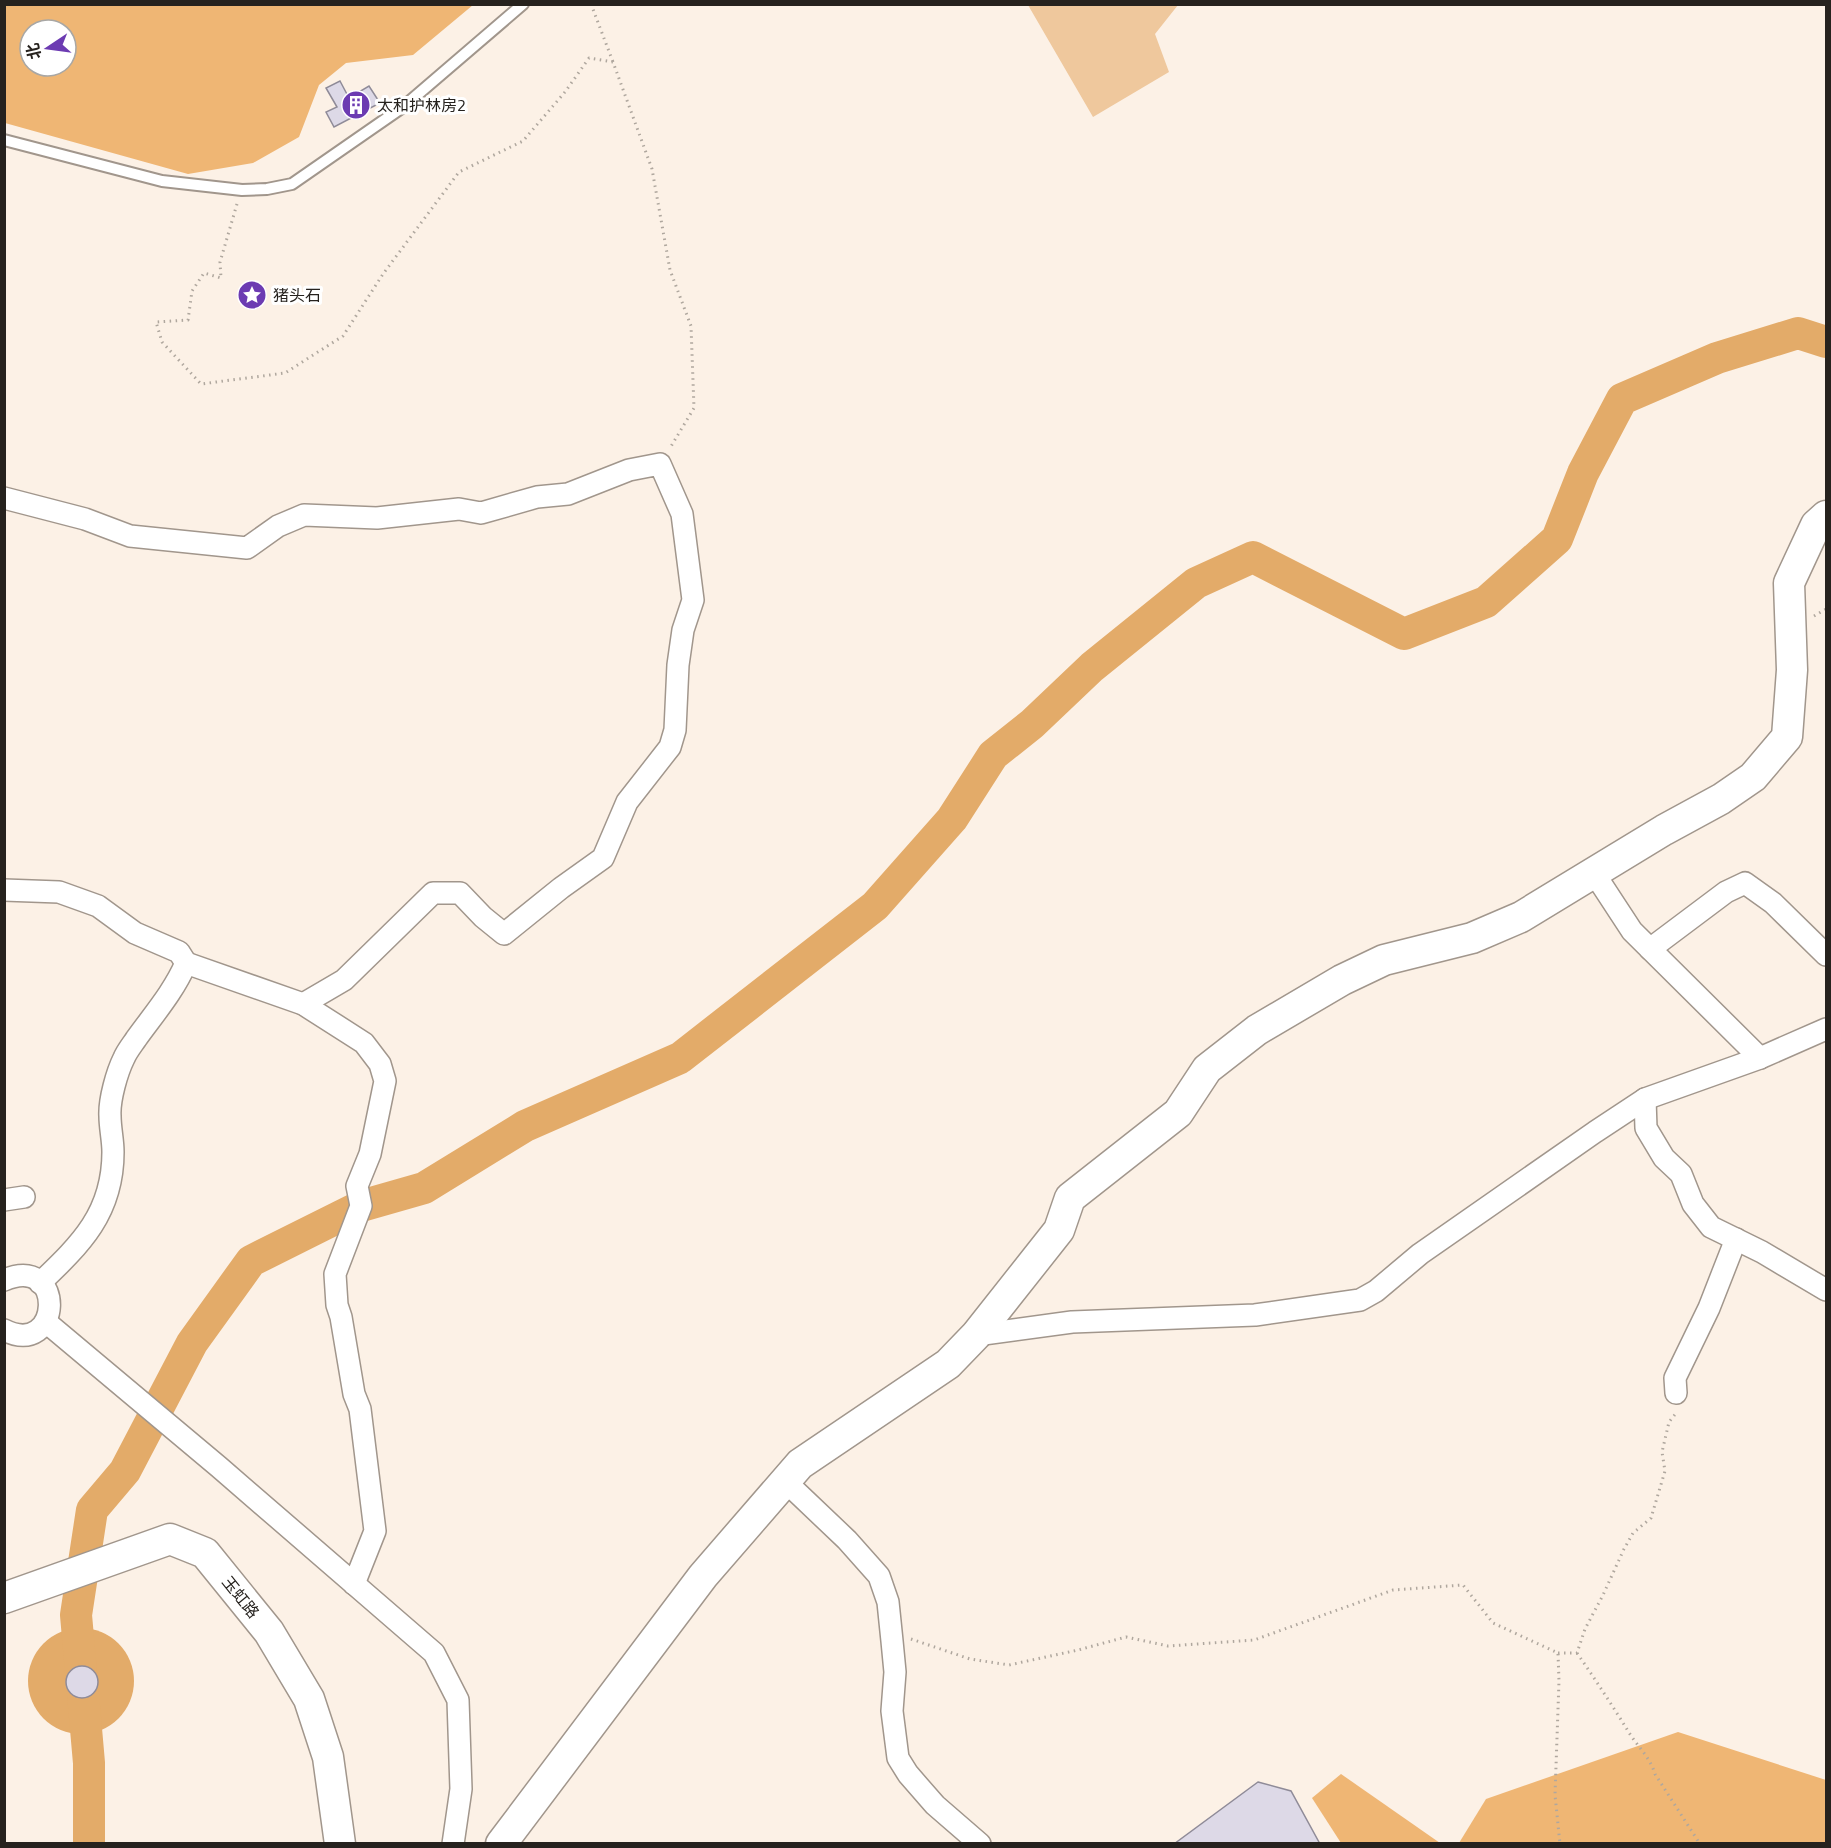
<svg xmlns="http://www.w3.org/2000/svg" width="1831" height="1848" font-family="'Titillium Web','Noto Sans SC',sans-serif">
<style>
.green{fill:#efc89d}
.forest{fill:#efb674;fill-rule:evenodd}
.water{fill:#e3ab69}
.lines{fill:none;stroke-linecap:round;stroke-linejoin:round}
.river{stroke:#e3ab69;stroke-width:32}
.building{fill:#ddd9e7;stroke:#8f8b98;stroke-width:1.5}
.lane-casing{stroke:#a1968c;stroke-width:14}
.street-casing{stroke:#a1968c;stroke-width:24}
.secondary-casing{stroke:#a1968c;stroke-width:33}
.path{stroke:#afa79e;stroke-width:3;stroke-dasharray:1.5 4.5;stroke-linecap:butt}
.lane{stroke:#fff;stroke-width:10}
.street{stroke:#fff;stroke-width:21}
.secondary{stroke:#fff;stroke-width:30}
.labels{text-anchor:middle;stroke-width:6;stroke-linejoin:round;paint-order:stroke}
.poi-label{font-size:16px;fill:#26221e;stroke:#fff;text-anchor:start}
.street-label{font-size:16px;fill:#26221e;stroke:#fff}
</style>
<rect width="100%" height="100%" fill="#fcf1e6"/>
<polygon class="green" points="1028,5 1178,5 1155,34 1169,72 1093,117"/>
<g class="forest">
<path d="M4,5L5,4L473,5L413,55L346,63L319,85L299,137L253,163L188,174L5,123ZM30,30H66V66H30Z"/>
<polygon points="1678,1732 1826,1780 1826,1843 1459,1843 1486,1799"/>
<polygon points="1341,1774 1440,1843 1341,1843 1312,1798"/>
</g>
<circle class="water" cx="81" cy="1681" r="53"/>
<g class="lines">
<polyline class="river" points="89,1844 89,1763 76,1615 92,1510 125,1471 192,1343 251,1261 361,1206 424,1188 525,1126 680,1058 875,906 952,819 993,755 1032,724 1092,667 1196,583 1253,557 1404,634 1486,602 1557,539 1583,473 1622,399 1717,358 1798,333 1826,342"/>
</g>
<g class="building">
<polygon points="340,81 349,98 369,86 380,103 334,127 326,112 337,107 326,88"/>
<circle cx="82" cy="1682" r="16"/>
<polygon points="1258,1782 1291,1791 1320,1844 1174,1844"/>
</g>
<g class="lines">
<g class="lane-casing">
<polyline id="lane" points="4,140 162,181 242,190 267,189 292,184 403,107 523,4"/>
</g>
<g class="street-casing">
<g id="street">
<polyline points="4,498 85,519 130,536 247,548 278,526 304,515 377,518 459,509 481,513 537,497 568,494 629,470 660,464 682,514 693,600 683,630 678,665 675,730 670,747 627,802 603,858 561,888 504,934 483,917 460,893 433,893 344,980 303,1004"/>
<polyline points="1594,873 1632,931 1760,1058"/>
<path d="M4,890L59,892L98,906L135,933L179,952L186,963C174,991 154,1014 136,1039C132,1045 127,1051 124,1058C117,1072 109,1100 110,1116C110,1128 113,1140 113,1152C113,1213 81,1244 40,1283"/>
<polyline points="1650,949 1726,892 1745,883 1773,903 1826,955"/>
<polyline points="186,963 303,1004 364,1043 380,1064 385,1081 370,1154 357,1186 361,1206 335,1274 337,1305 341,1317 354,1394 360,1409 375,1531 354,1584"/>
<polyline points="1645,1099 1646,1128 1664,1158 1681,1174 1693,1204 1711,1227 1762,1252 1826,1290"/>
<polyline points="4,1200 24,1197"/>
<path d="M4,1280C67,1253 62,1359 4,1330"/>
<polyline points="46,1322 219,1467 434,1653 458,1700 461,1789 453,1844"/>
<polyline points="976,1335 1072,1322 1255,1315 1360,1300 1376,1291 1420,1254 1595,1132 1645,1099 1760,1058 1826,1029"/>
<polyline points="1676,1393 1675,1378 1709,1308 1736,1239"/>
<polyline points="785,1481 847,1540 879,1576 888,1602 892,1641 895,1672 892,1711 898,1758 908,1774 935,1805 980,1844"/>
</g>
</g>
<g class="secondary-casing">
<g id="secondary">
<polyline points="4,1598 170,1539 205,1553 269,1632 309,1699 328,1757 340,1844"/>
<polyline points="501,1844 703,1576 800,1464 948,1364 976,1335 1059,1230 1070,1198 1178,1113 1207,1069 1257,1030 1342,980 1384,960 1472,938 1521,917 1664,830 1721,799 1753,777 1787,737 1792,670 1789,583 1816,525 1826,516"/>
</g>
</g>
<g class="path">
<polyline points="591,4 613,62"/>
<polyline points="237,204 220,262 221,278 204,273 192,291 188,320 156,322 162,342 201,384 285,373 343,336 383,274 459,172 523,141 565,92 589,58 613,62 652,169 670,270 691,326 694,408 670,448"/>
<polyline points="1814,616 1826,609"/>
<polyline points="911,1639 970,1659 1009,1665 1078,1650 1126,1637 1168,1646 1254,1640 1393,1590 1463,1585 1493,1623 1558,1653 1559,1681 1555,1795 1560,1844"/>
<polyline points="1558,1653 1577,1653 1585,1629 1603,1595 1624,1549 1633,1533 1651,1518 1665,1471 1662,1452 1669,1422 1677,1412"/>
<path d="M1577,1653C1595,1679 1612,1705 1628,1731C1637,1746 1650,1757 1655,1774L1700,1844"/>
</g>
<use href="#lane" class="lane"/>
<use href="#street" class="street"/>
<use href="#secondary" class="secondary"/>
</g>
<defs>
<g id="building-disc" transform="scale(1.5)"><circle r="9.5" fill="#6c3bb2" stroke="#fff"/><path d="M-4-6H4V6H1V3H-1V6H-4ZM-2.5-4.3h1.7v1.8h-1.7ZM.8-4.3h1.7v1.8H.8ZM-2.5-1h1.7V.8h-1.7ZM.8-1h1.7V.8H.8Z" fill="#fff"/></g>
<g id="sight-disc" transform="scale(1.5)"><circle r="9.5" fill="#6c3bb2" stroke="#fff"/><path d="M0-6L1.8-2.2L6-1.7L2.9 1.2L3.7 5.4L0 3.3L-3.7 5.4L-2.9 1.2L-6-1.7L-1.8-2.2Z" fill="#fff"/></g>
</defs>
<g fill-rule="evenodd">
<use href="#building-disc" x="356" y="105"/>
<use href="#sight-disc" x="252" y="295"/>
</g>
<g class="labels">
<g class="poi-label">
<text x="377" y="111">太和护林房2</text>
<text x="273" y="301">猪头石</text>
</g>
<g class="street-label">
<text transform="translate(241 1597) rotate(51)" y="6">玉虹路</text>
</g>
</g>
<rect width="1831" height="1848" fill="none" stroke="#26221e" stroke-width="12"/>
<g transform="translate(48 48) rotate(257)"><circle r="28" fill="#ffffff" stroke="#a8a7a5" stroke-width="1.5"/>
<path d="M0-4.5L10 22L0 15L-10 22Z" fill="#6c3bb2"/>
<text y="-9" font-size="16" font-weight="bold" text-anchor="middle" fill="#26221e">北</text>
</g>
</svg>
